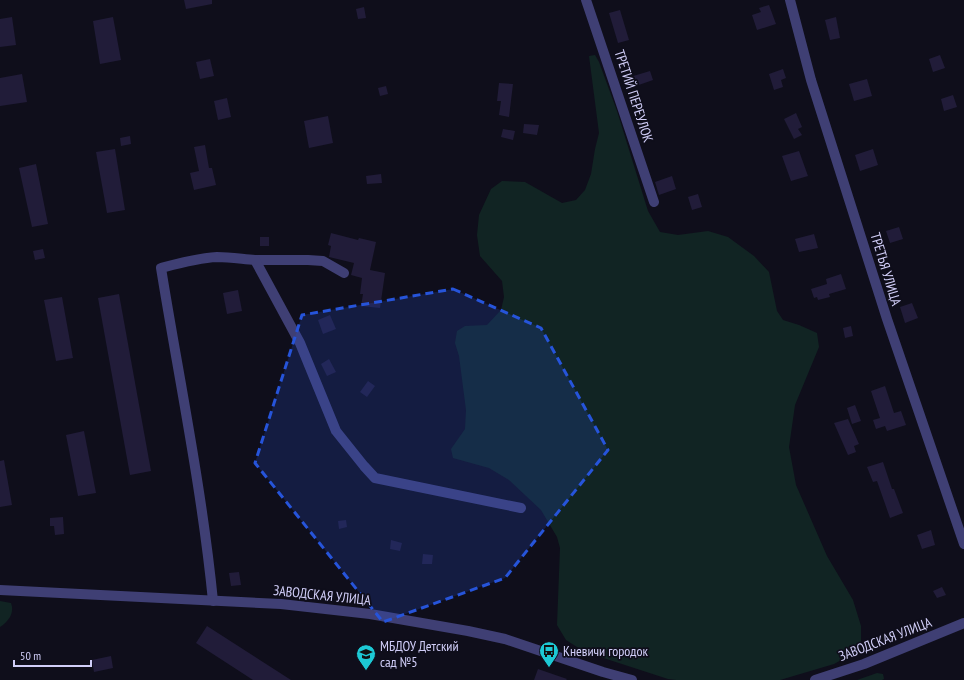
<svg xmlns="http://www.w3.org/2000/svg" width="964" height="680" font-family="'PT Sans Narrow',sans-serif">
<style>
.green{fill:#112423}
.building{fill:#211c39}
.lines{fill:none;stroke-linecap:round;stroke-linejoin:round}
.minor{stroke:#3f3f74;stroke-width:10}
.tertiary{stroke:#3f3f74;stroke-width:10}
.marked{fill:#2654da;fill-opacity:0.2;stroke:#2654da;stroke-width:3;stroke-dasharray:8 5;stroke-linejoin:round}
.labels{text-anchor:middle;stroke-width:3.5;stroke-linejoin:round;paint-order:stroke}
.street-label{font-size:14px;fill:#d1cef8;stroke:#0f0e1b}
.poi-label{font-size:14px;fill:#d1cef8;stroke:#0f0e1b;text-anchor:start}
</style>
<rect width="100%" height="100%" fill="#0f0e1b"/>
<g class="green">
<polygon points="595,55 599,62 617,111 648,211 660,232 678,235 708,231 728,237 754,256 769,272 777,311 783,320 799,325 817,333 819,347 795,405 789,447 796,485 827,556 853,600 861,626 861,642 854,653 834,664 780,680 676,680 668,679 585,652 566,640 557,625 560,548 557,537 541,510 509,480 489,468 453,458 451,449 465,429 466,410 459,356 455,343 457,331 465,326 487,325 501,310 504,297 502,281 480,256 477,235 479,215 491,189 502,181 525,182 562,203 576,200 585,190 591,174 595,149 599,133 589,56"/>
<path d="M0,601L11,603C15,613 8,622 0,627Z"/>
<polygon points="877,673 883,674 884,679 882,680 857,680"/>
</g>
<g class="building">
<polygon points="184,0 212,0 212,4 186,9"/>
<polygon points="769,5 776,24 757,30 752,15 761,12 759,8"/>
<polygon points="364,7 366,18 358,19 356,9"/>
<polygon points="620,10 629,40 618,43 609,13"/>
<polygon points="12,17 16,45 0,47 0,19"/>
<polygon points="113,17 121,60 100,64 93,21"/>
<polygon points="836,17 840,38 830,40 825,20"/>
<polygon points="940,55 945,68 933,72 929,59"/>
<polygon points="210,59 214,76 200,79 196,62"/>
<polygon points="783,69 786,78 781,80 783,87 774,90 769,74"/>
<polygon points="650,71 653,80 633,87 630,77"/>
<polygon points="22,74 27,102 0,106 0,78"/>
<polygon points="867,79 872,96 854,101 849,84"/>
<polygon points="499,83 513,84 509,117 499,115 501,101 497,101"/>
<polygon points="386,86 388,94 380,96 378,88"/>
<polygon points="953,95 957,107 944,111 941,99"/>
<polygon points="227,98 231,117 218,120 214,101"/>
<polygon points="796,113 802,127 798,129 802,135 794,139 784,119"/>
<polygon points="328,116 333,143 309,148 304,121"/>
<polygon points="524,124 539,125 537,135 523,133"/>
<polygon points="503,129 515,131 513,140 501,137"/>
<polygon points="130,136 131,144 121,146 120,138"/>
<polygon points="205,145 209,168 212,168 216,185 194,190 190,173 199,171 194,147"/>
<polygon points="115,149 125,210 107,213 96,152"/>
<polygon points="873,149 878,165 860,171 855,155"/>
<polygon points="799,151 808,176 791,181 782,156"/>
<polygon points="36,164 48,224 32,227 19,168"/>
<polygon points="381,174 382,183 367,184 366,176"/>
<polygon points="672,176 676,189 659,195 655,182"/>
<polygon points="698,194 702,207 692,210 688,197"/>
<polygon points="899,227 903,239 890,243 886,231"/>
<polygon points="331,233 358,240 359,238 376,242 370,270 385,273 380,308 361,306 363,294 360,294 362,278 351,275 354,263 329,257 331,246 328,245"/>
<polygon points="814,234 818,248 799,252 795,239"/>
<rect x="260" y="237" width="9" height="9"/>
<polygon points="43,249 45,258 35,260 33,251"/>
<polygon points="841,274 846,289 829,294 830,297 818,300 817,297 814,298 811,289 827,284 826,279"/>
<polygon points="238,290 242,311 227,314 223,293"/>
<polygon points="119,294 151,471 130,475 98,298"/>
<polygon points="62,297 73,358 56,361 44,300"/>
<polygon points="912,303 918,318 905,323 900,307"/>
<polygon points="330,315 336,329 323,334 318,320"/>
<polygon points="851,326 853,336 845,338 843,328"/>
<polygon points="329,359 336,372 327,376 321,364"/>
<polygon points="368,381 375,386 367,397 360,392"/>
<polygon points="885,386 894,413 901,411 906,425 887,431 885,426 876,429 873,420 880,418 871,391"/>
<polygon points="855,405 861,421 852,424 847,408"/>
<polygon points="848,419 859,444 854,446 856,452 848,455 834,423"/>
<polygon points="84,431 96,493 78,496 66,435"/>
<polygon points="4,460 12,505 0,507 0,461"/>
<polygon points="883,462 892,489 894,489 903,513 890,518 877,481 873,482 867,467"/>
<polygon points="63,517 64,534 55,535 54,526 50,526 50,518"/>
<polygon points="346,520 347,527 339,529 338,521"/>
<polygon points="931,530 935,545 922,549 917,535"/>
<polygon points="391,540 402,543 400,551 390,549"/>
<polygon points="423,554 433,555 432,564 422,564"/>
<polygon points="239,572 241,585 231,586 229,573"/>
<polygon points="942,587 946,595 937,598 933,591"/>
<polygon points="207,626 291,680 253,680 196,643"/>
<polygon points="111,656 113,668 94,672 92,660"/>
<polygon points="538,669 567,679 566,680 534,680"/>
</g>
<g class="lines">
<g class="minor">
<polyline points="586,0 654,202"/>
<polyline points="790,0 811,80 887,319 964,544"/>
<polyline points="255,260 308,260 323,261 344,273"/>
<path d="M213,601C202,489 179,379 161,268C180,263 198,258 217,257C230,257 242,259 255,260L300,343L336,431L364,466L375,478L521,508"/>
</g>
<g class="tertiary">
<polyline points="0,590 281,604 370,614 468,631 505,639 603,672 632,680"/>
<polyline points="815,680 864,664 964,623"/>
</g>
</g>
<path class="marked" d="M453,289L541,328L608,450L505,578L383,622L255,463L302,315Z"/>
<defs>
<g id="bus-pin" transform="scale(1)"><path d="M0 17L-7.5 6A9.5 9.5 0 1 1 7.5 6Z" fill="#1dc9d5" stroke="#0f0e1b"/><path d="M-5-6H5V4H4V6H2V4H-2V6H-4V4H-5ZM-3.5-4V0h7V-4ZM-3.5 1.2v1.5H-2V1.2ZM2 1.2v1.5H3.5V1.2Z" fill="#111"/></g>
<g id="school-pin" transform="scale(1)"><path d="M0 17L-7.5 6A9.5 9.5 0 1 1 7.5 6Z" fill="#1dc9d5" stroke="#0f0e1b"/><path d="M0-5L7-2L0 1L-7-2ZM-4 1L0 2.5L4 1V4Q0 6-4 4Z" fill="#111"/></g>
</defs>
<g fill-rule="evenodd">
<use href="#bus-pin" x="549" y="651"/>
<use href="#school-pin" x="366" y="654"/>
</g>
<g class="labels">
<g class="street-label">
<text transform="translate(634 96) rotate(72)" y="5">ТРЕТИЙ ПЕРЕУЛОК</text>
<text transform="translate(886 269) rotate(73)" y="5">ТРЕТЬЯ УЛИЦА</text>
<text transform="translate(322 595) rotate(6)" y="5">ЗАВОДСКАЯ УЛИЦА</text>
<text transform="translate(885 639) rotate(-21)" y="5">ЗАВОДСКАЯ УЛИЦА</text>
</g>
<g class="poi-label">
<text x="380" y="651">МБДОУ Детский<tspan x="380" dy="16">сад №5</tspan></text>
<text x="563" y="656">Кневичи городок</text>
</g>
</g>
<path d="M14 660v6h77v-6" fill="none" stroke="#d1cef8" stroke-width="2"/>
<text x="20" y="660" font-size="12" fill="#d1cef8" stroke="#0f0e1b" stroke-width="3" paint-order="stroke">50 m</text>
</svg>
